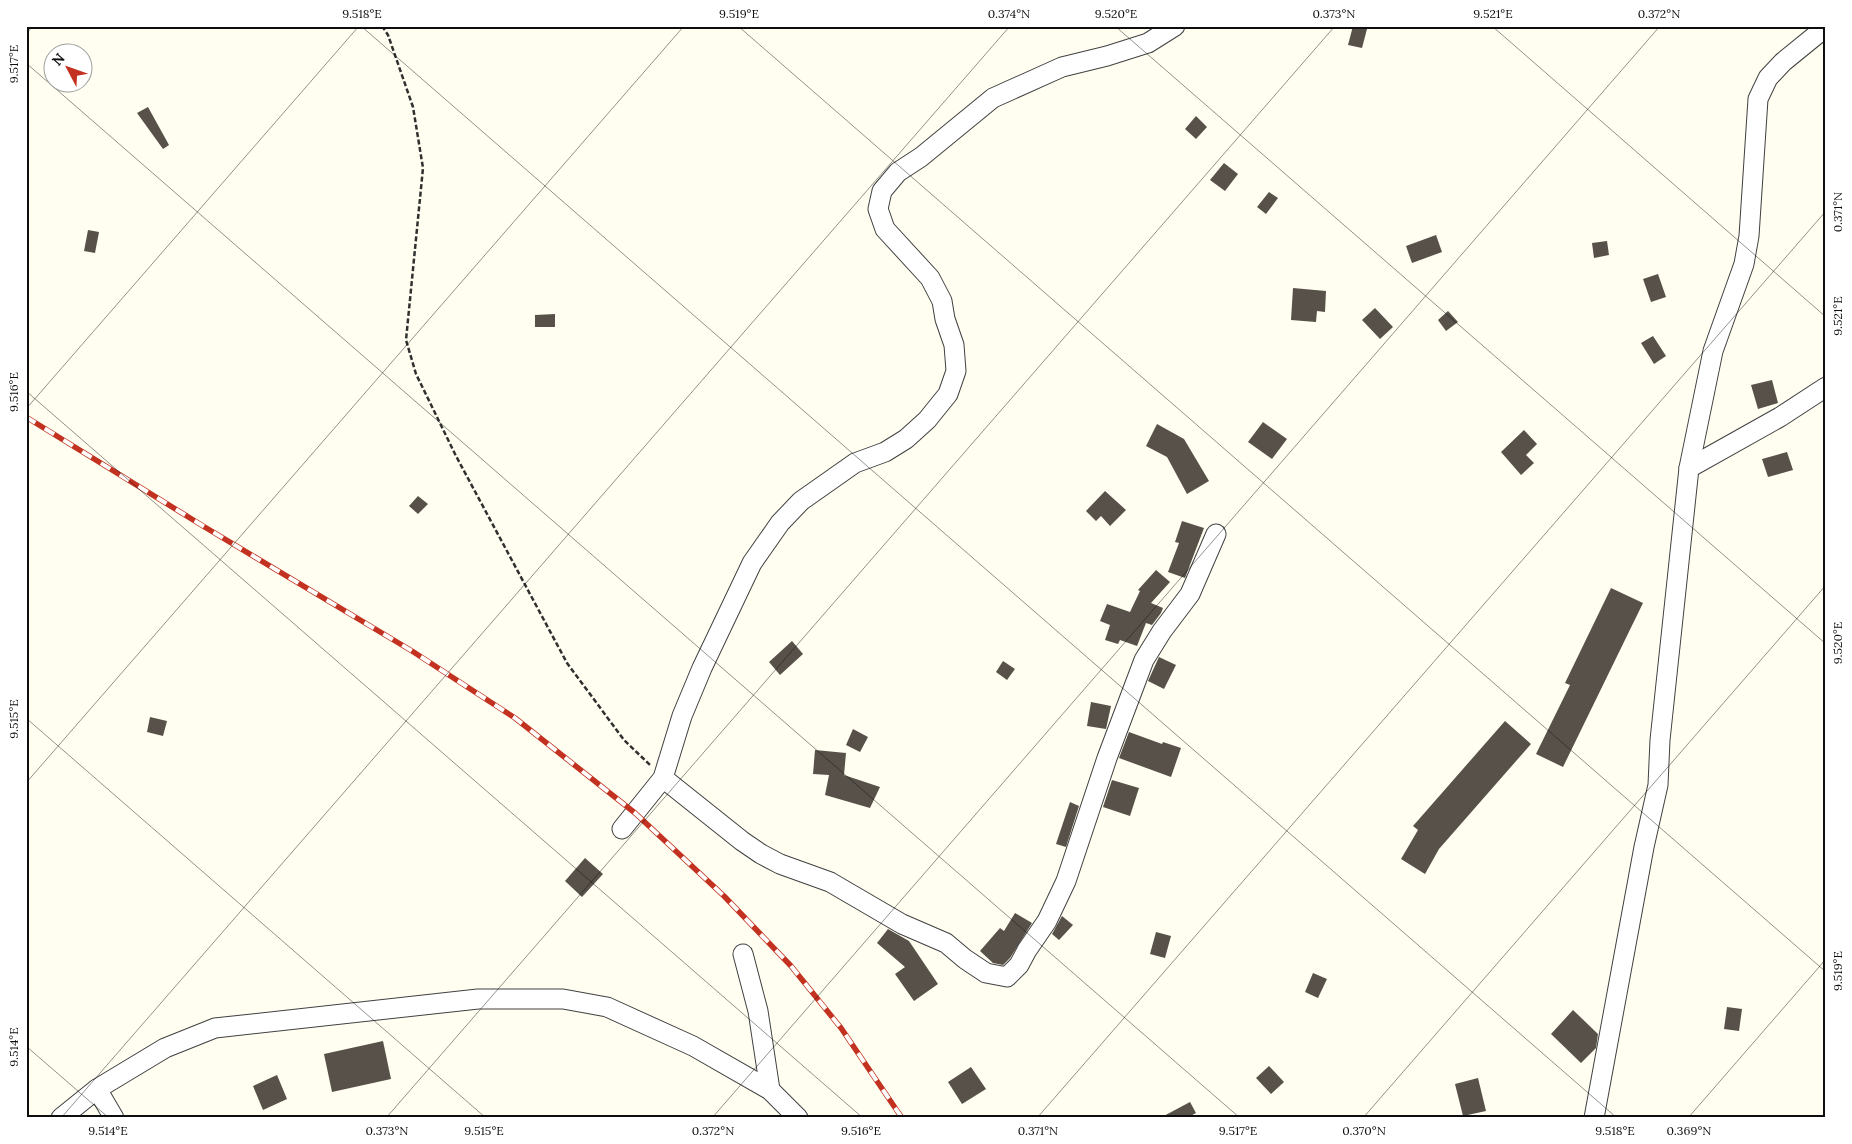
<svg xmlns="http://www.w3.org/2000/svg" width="1852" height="1144" font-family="Lora,serif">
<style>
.building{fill:#57514a}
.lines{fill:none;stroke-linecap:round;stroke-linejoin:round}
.minor-casing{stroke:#414141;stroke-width:21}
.path{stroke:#303030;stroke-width:2.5;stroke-dasharray:5 2.5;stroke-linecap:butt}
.minor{stroke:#fff;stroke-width:19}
.rail-casing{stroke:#c33221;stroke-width:5.5}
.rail{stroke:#fff;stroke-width:4;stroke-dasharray:11;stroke-linecap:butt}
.ticks{fill:none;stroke:#0e0e0e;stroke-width:1;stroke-opacity:0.45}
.neatline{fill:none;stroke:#0e0e0e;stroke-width:2}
.ticks-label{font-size:12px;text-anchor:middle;fill:#0e0e0e}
</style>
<rect width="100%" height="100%" fill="#fffef0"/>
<g class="building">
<polygon points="1353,26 1367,29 1362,48 1348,45"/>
<polygon points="148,107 169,145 163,149 137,113"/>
<polygon points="1196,116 1207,127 1196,139 1185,129"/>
<polygon points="1224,163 1238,174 1225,191 1210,180"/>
<polygon points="1269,192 1278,198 1266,214 1257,207"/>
<polygon points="88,230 99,232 95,253 84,251"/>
<polygon points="1436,235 1442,252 1412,263 1406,246"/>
<polygon points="1607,241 1609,255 1594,258 1592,243"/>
<polygon points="1658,274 1666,297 1651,302 1643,279"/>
<polygon points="1293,288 1326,291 1325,312 1317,311 1316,322 1291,320"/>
<polygon points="1375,308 1393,327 1380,339 1362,320"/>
<polygon points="1448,311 1458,322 1446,331 1438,320"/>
<polygon points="555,314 555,327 535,327 535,315"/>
<polygon points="1653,336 1666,356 1654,364 1641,343"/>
<polygon points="1772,380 1778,403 1758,409 1751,385"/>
<polygon points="1263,422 1287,439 1272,459 1248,442"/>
<polygon points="1157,424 1184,439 1209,481 1187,494 1167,457 1146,446"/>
<polygon points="1524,430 1537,444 1526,455 1534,463 1521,475 1501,452"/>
<polygon points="1787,452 1793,470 1768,477 1762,459"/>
<polygon points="1105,491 1126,510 1110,526 1101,516 1096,521 1086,511"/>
<polygon points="418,496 428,504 418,514 409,506"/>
<polygon points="1182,521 1204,528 1185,578 1168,572 1179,543 1175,542"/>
<polygon points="1156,570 1170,582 1151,603 1163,608 1161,613 1152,625 1146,623 1137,646 1120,640 1118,644 1105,640 1110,625 1100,621 1107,604 1130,612 1140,591 1138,590"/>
<polygon points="1611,588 1643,603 1563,767 1536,754 1570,685 1565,683"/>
<polygon points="792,641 803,654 780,675 769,662"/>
<polygon points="1159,657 1176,665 1164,689 1148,681"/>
<polygon points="1003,661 1015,669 1007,680 996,672"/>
<polygon points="1091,702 1111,706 1106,729 1087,726"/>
<polygon points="150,717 167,721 163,736 147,732"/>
<polygon points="1505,721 1531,744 1439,849 1425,874 1401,859 1418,830 1413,826"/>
<polygon points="853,729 868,737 860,752 846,745"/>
<polygon points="1129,732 1162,744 1163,742 1181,748 1171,777 1119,758"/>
<polygon points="815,750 846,753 844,775 880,787 870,808 825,795 829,775 813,774"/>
<polygon points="1112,780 1139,788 1130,816 1103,807"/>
<polygon points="1070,802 1079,806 1066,847 1056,844"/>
<polygon points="585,858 603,874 582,897 565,881"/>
<polygon points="1015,913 1032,923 1010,958 1003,965 993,963 980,951 1000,928 1004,931"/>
<polygon points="1062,916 1073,925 1059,940 1052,934"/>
<polygon points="888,929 909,941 938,984 914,1001 895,974 905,967 877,943"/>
<polygon points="1156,932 1171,936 1165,958 1150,954"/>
<polygon points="1313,973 1327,979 1318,998 1305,992"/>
<polygon points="1727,1007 1742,1009 1739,1031 1724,1029"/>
<polygon points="1573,1010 1598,1034 1596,1048 1581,1063 1551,1034"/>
<polygon points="383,1041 391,1079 332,1092 324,1054"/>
<polygon points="1269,1066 1284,1082 1271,1094 1256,1078"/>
<polygon points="971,1067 986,1089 962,1104 948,1082"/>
<polygon points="277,1075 287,1099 263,1110 253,1086"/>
<polygon points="1478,1078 1486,1111 1463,1116 1455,1084"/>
<polygon points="1190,1102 1196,1113 1187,1118 1160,1118"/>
</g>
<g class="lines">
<g class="minor-casing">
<g id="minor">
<polyline points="1689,468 1780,417 1826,387"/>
<polyline points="663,778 742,841 761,854 780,864 830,882 902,924 946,943 965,959 986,973 1007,977 1019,965 1027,950 1047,921 1066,881 1107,758 1144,660 1162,631 1190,594 1216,534"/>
<polyline points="622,829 663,778 682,716 702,668 752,563 780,523 801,501 855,463 885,452 906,439 927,420 948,394 956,371 954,345 945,319 942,301 930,278 885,229 878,209 882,191 898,172 921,157 993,98 1062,67 1107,56 1148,43 1175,26"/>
<polyline points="743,954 758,1011 770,1090"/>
<polyline points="97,1089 114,1118"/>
<polyline points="61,1118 97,1089 165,1048 215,1028 478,999 563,999 607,1007 693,1046 770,1090 798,1118"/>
<polyline points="1594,1118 1644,847 1658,785 1660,740 1689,468 1713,351 1744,264 1749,236 1758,99 1768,78 1783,62 1826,27"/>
</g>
</g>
<polyline class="path" points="382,26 388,35 413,107 423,168 406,340 416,374 456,456 567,663 624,740 650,765"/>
<use href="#minor" class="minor"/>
<g class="rail-casing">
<polyline id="rail" points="26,417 203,526 412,651 515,718 635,813 724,896 791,966 841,1028 902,1118"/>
</g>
<use href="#rail" class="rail"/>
</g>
<path class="ticks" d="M361,26L1617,1118M738,26L1826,972M1115,26L1826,644M1492,26L1826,317M26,34L33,26M26,63L1240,1118M26,391L863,1118M26,409L359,26M26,718L486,1118M26,783L684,26M26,1046L109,1118M61,1118L1010,26M386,1118L1335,26M712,1118L1660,26M1037,1118L1826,211M1363,1118L1826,585M1688,1118L1826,959"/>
<rect width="1852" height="1144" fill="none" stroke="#ffffff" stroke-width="55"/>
<g transform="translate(68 68) rotate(311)"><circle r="24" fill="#ffffff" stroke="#9f9f9f"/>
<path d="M0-4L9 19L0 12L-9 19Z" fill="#c33221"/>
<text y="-8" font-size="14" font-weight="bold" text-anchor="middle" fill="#0e0e0e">N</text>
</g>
<rect x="28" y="28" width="1796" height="1088" class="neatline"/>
<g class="ticks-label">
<text x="362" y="18">9.518°E</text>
<text x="739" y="18">9.519°E</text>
<text x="1009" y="18">0.374°N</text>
<text x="1116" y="18">9.520°E</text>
<text x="1334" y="18">0.373°N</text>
<text x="1493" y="18">9.521°E</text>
<text x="1659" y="18">0.372°N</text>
<text transform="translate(14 64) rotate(-90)" y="4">9.517°E</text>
<text transform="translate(1838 212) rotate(-90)" y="4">0.371°N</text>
<text transform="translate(1838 316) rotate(-90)" y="4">9.521°E</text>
<text transform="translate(14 392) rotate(-90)" y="4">9.516°E</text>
<text transform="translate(1838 643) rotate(-90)" y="4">9.520°E</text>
<text transform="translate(14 719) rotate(-90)" y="4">9.515°E</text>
<text transform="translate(1838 971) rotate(-90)" y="4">9.519°E</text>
<text transform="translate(14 1047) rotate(-90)" y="4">9.514°E</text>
<text x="108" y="1135">9.514°E</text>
<text x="387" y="1135">0.373°N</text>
<text x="484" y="1135">9.515°E</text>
<text x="713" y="1135">0.372°N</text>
<text x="861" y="1135">9.516°E</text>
<text x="1038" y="1135">0.371°N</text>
<text x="1238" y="1135">9.517°E</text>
<text x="1364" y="1135">0.370°N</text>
<text x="1615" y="1135">9.518°E</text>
<text x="1689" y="1135">0.369°N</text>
</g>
</svg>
